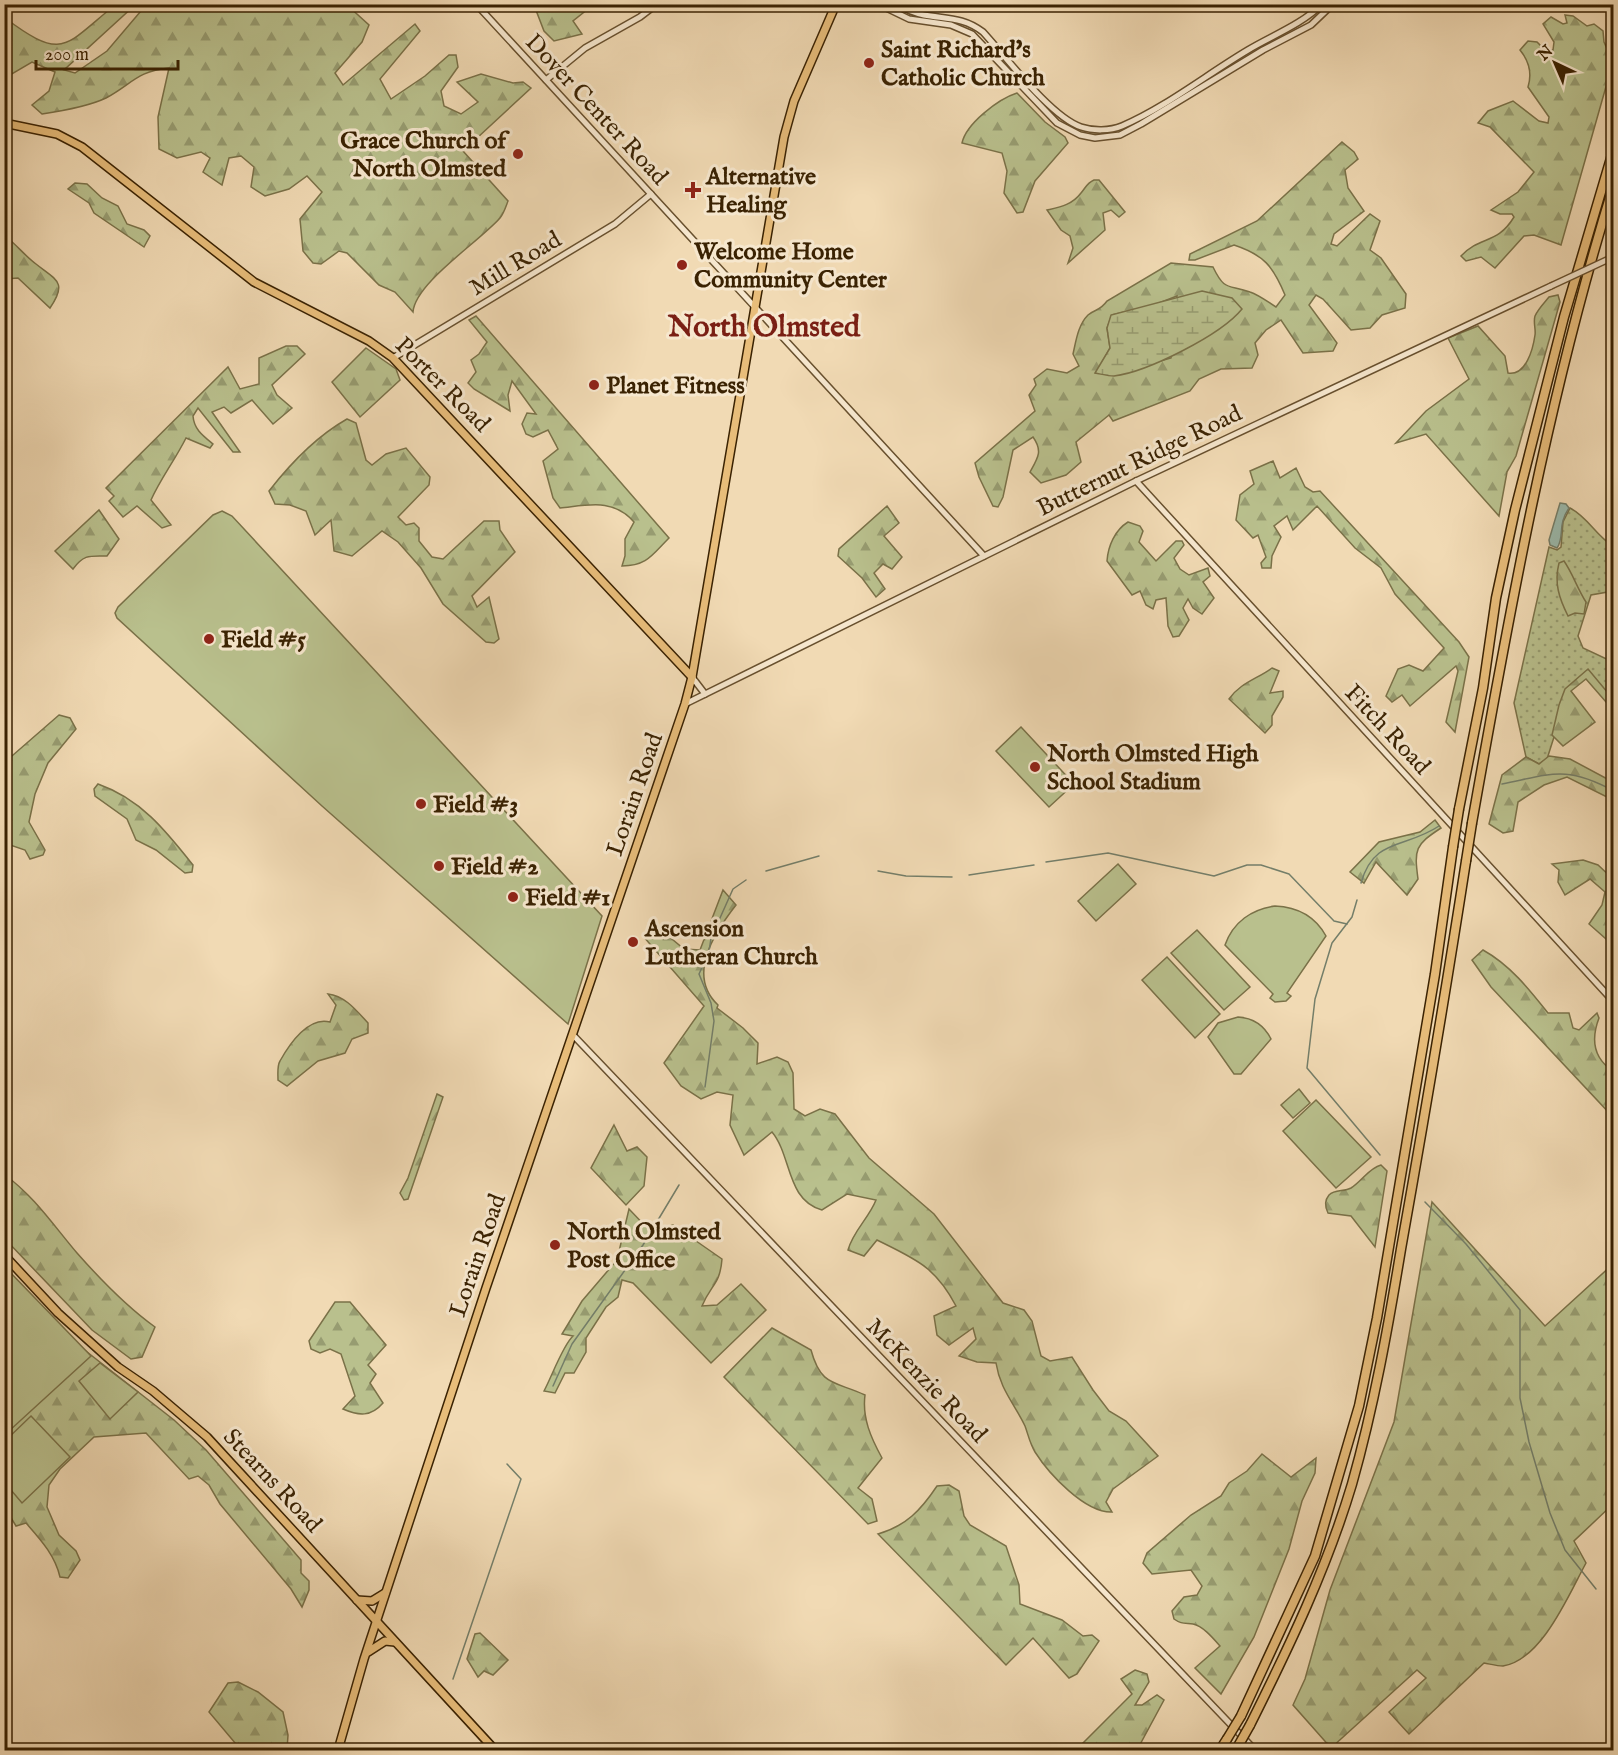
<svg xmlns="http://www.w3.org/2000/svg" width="1618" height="1755" font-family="'IM FELL English',serif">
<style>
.grass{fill:url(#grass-dots);stroke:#7a7148;stroke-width:1.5}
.forest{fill:url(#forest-firs);stroke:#7a7148;stroke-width:1.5;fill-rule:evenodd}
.wetland{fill:url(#wetland-marsh);stroke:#7a7148;stroke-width:1.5}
.park{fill:#b9c08d;stroke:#7a7148;stroke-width:1.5}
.water{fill:#9bbbae;stroke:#747e69;stroke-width:1.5}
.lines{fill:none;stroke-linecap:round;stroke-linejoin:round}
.stream{stroke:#747e69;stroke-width:1.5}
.minor-casing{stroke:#68502e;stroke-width:8}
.major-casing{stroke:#3a2202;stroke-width:10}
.highway-casing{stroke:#3a2202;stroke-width:11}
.minor{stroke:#f6e7ce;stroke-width:5}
.major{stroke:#e8bd7a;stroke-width:7}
.highway{stroke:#e8bd7a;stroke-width:8}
.minor-bridge-casing{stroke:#68502e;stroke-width:8;stroke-linecap:butt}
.highway-bridge-casing{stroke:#3a2202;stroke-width:11;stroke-linecap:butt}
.minor-bridge{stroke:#f6e7ce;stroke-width:5}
.highway-bridge{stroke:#e8bd7a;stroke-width:8}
.poi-dot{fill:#8f2418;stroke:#f6e7ce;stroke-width:2}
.labels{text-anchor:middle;stroke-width:6;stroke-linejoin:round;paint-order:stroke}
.poi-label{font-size:24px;font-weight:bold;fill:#3a2202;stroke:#f6e7ce;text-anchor:start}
.street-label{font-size:24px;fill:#3a2202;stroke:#f6e7ce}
.district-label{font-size:30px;font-weight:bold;fill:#7a1f14;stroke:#f6e7ce}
</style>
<defs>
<pattern id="grass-dots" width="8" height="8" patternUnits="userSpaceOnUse" patternTransform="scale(1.5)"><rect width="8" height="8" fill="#b9c08d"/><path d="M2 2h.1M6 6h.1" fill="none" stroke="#979c71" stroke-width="1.8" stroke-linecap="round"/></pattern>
<pattern id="forest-firs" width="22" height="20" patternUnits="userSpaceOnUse" patternTransform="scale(1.5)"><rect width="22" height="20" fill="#b9c08d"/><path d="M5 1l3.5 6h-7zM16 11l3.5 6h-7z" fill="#979c71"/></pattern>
<pattern id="wetland-marsh" width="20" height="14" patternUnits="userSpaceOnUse" patternTransform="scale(1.5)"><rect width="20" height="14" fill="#b9c08d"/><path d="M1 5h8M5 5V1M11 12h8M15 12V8" fill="none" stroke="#979c71"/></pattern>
</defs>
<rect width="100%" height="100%" fill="#f1dab4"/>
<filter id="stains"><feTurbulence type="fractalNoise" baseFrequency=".00333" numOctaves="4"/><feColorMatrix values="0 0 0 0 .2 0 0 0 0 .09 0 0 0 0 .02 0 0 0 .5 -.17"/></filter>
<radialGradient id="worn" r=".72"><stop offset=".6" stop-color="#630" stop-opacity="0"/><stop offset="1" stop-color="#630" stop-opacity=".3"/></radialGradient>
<path class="grass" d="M1570,508C1588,517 1596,536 1613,546V591L1591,595L1578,636L1583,648L1613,662V699L1589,672L1569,690L1547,759L1539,764L1526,757L1514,703L1549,547L1557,550L1561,547L1563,522Z"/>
<g class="forest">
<path d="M347,5L369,25L362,42L335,73L343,85L415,24L420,31L380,79L391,99L425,76L449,55H456L458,67L441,91L444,106L461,114L478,102L457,82L481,74L513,83L523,82L531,88L463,151L508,201C506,206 504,213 500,218C480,241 415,283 413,312L395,292L379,285L347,253L339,251L321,264L313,263L303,251L300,219L322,192L307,176L289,189L265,196L251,187L254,167L241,156L229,158L222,185L203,172L210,158L201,152L177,158L159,149L158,117L169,68C137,71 132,84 106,98C87,107 62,111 42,114L32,105L49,91L55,72L32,62L5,78V18C64,62 64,46 115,5H135L64,70L75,73L107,51L146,5Z"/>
<polygon points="534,5 534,4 593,5 573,21 582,34 554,41 544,31"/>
<path d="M1565,15L1573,16L1587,26L1594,24L1603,31L1604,42L1613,62L1561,245L1534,235L1524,236L1495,268L1481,257L1466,261L1461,256C1481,235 1497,245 1514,217L1512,214H1500L1491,210L1518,192L1534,172L1490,127L1478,123L1488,111L1513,101L1539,121L1548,123L1549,117L1528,87C1532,74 1529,61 1520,50L1528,41L1537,42L1545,50H1553L1554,42L1543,24L1551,17L1563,24L1567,23Z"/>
<path d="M1017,93L1045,122L1065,137L1068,143L1035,181L1023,212L1017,213L1004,193L1007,171L1002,153L962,143C966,124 998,99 1017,93Z"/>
<path d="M1342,142L1354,152L1358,159L1345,170L1348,188L1364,211L1334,234L1331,244L1337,246L1370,214L1380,221L1370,250L1381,258L1406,294L1405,308L1382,315L1370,328L1351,330L1323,299L1316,295L1309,305L1337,343L1333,351L1303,353L1281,320L1266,330L1255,343L1258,355L1252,368L1221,369L1199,379L1190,391L1113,421L1109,415L1076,442L1081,462L1066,475L1041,483L1030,472C1038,458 1043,451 1033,437L1013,450L1003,497L998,507L993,506L979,477L975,463L1035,411L1029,395L1036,385L1034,379L1047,369L1067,373L1079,366L1073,354C1076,341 1078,325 1088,315C1095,309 1100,311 1107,301L1171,263L1213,267C1225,292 1228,284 1250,292C1259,295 1268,302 1276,307L1285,295C1273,266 1264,255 1234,245L1195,260H1189L1190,254L1257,221ZM1177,296L1171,358L1143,366L1096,373L1110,348L1107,328L1112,315L1154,305Z"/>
<path d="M1094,180H1099L1125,212L1119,217L1111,210L1103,213L1105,230L1068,263L1073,248L1070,236L1061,230L1047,210C1060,207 1072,205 1081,193C1086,187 1087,183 1094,180Z"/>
<polygon points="75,183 87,184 102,198 118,206 127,224 144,230 150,236 144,247 94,213 89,203 68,189"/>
<path d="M4,235C16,244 25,256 36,264C56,280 68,282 50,308L18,278L5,279Z"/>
<path d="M1558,295L1560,302L1516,456L1507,472L1499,516L1426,434L1396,443L1426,411L1469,379L1448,338L1478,326L1505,356L1508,373C1526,376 1533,349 1535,335C1536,329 1533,322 1535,316C1538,309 1545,302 1549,297Z"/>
<path d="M476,316L669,538C652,555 647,566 622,566L625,556V539L634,522C613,498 589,505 560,508L553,498L543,461L558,449L548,430L533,437L526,434L522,424L527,413L536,414L512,381L508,395L510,411L474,389L468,383L476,372L471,360L479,354L487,342L469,320Z"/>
<path d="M286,346H297L305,354L272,385L277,395L292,408L273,424L252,400L231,413L224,407L212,412L240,452H233L198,408L193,416C194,429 202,435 213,444L210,448L186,438C175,460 161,478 151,500L171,525L162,528L137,506L123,517L109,501L114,496L106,488L228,367L240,389L259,384V358Z"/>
<polygon points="366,348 396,369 400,380 360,417 332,382"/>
<path d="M347,419L356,423L366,460L372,465L386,454L406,448L430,477L429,485L398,517L406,525L414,523L419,528V541L432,557L443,559L484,521H499L500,530L515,552L472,596L477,607L489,597L499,639L494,643L486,642L443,604L421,568L398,542L382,531L352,556L334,551L331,520L315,535L306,511L290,505L275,504L269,491C290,464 317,436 347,419Z"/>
<polygon points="1273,461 1280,478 1296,468 1305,487 1313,492 1320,491 1459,642 1469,657 1455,732 1446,722 1458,671 1456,666 1410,706 1402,695 1392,702 1386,696 1398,669 1409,665 1423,671 1444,648 1395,594 1381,568 1355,548 1317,506 1293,530 1287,516 1274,526 1281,537 1272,556 1271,568 1262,568 1261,563 1266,557 1258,535 1253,538 1236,520 1240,495 1254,484 1250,471"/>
<polygon points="887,506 899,523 884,536 902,557 892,569 883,564 874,573 885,589 876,597 862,578 838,556 839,549"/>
<path d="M99,510L119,539L107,556C90,556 84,554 73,569L55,551Z"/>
<path d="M1128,522L1140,526L1143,531L1139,542L1156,561L1176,541H1182L1184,545L1174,558L1180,569L1189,575L1208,568L1210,576L1203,582L1214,598L1202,614L1193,608L1188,599L1183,608L1189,620L1179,636L1173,637L1168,626L1166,598L1156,600L1153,609L1146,605L1140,591L1132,595L1107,561C1108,546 1115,530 1128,522Z"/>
<path d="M1564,561C1573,574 1577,588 1586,602L1584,614L1575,613L1568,616C1559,598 1554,583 1559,563Z"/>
<path d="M1272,668L1279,671L1270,693L1283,691V697L1272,716V725L1265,733L1229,699C1240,683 1257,679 1272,668Z"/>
<polygon points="1588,669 1613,699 1613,710 1586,679 1571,691 1595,722 1563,746 1552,735 1559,705 1565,689"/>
<polygon points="59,715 70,718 76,729 48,763 35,794 29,822 45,850 43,855 30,859 25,850 10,845 5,831 5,762"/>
<polygon points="1549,756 1570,759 1613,782 1613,800 1567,777 1544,785 1518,802 1513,831 1503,833 1489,824 1502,775 1526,757 1539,764"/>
<path d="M98,784C141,799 166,831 193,865L192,872L185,873L156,850L136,840L127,819L95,796L94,789Z"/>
<path d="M1435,820L1441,828C1415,845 1414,849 1418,879L1407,895L1376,862L1364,883L1350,872L1379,842L1420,832Z"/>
<polygon points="1583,860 1598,865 1613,879 1613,953 1606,939 1589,924 1602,905 1605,892 1590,879 1565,895 1558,882 1559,870 1552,864"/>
<path d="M723,890L736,905C715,932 686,975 718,1005L717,1008L743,1028L758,1043L757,1064L777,1057L788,1062L793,1073L794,1109L805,1116L820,1109L835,1114L869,1158L934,1214L1003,1303L1024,1310L1032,1321L1041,1356L1050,1361L1072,1357L1093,1390L1109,1411L1126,1421L1158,1456L1113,1489L1106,1502L1112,1512C1085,1513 1049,1474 1035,1452C1030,1444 1028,1434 1025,1426C1014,1403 1000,1389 996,1363L977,1362L959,1356L976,1339L973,1328L949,1345L937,1335L934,1316L956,1306C935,1266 915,1259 877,1240L864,1256L848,1250C853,1231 869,1218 876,1200L847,1194L822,1210C786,1200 792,1156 772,1132L744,1155L730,1125L733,1095L717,1092L701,1099L681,1086L664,1063L704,1006L643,936L655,925L684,949L700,950Z"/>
<path d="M1483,950C1510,965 1529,989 1548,1013H1569L1573,1028L1579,1030L1597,1013L1599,1018C1591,1039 1593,1058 1613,1071V1117L1491,987L1472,960Z"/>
<path d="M328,994C345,996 356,1010 368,1023V1033L352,1039L345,1053L318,1061L287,1086L278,1080C278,1074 277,1066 280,1061C290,1043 309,1016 330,1022L336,1005Z"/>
<polygon points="437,1094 443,1097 408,1199 404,1200 400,1193 408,1178"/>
<polygon points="614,1125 627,1151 637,1147 647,1157 644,1186 626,1205 591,1168"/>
<path d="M1381,1165L1387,1171L1375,1247L1351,1216L1328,1213C1325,1207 1324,1201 1329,1195C1335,1189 1344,1192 1351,1188C1362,1181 1369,1168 1381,1165Z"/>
<path d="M5,1175C34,1196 54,1226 77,1253C100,1279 127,1307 155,1327L142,1357L131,1359L92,1330L5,1239Z"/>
<path d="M1432,1202L1545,1326L1613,1264V1504L1574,1541L1586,1563C1569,1594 1542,1660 1503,1666C1497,1666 1490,1664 1484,1663L1409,1734L1389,1712L1426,1678L1417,1670L1331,1748L1293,1705L1305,1679L1330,1590L1394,1422Z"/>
<path d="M629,1209L650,1231L673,1225L722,1259C720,1285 711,1284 702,1306L717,1305L741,1284L766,1310L711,1363L633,1283L622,1280L618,1297L606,1307L586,1338V1352L574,1373H565L555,1393L544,1391C552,1376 563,1345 573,1336L562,1334L582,1301L617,1260Z"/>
<path d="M4,1271L73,1341L174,1420L206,1450L301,1560V1573L309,1581V1590L302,1607L291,1589L220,1504L209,1485L198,1476L189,1479L146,1433L94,1437L60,1469L49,1485L47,1507L59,1535L76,1551L80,1560L68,1578L60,1577C55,1555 40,1539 26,1523L16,1526L5,1508Z"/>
<path d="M335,1302H350L386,1345L368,1365L376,1374L370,1383L383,1403C371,1417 359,1416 343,1409L355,1396L341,1354L330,1349L320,1353L311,1349L309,1341Z"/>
<path d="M772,1328L811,1350C821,1387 835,1381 865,1395C862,1418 871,1438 882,1458L858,1488L872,1499L877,1521L868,1524L724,1377Z"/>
<path d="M1262,1454L1291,1477L1316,1458L1315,1473L1302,1501L1289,1549L1254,1637L1221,1694L1195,1668L1220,1646C1213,1638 1203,1626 1193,1624C1184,1623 1181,1624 1174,1619L1172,1611L1184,1597L1197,1595L1202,1586L1191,1570L1152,1574L1143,1563L1147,1553L1191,1515L1221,1496L1229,1483L1247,1471Z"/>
<path d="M949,1485L959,1491L964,1516L970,1525L1006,1546L1019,1585L1020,1604L1062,1620L1083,1636L1092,1635L1099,1641L1077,1674L1069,1678L1033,1638L1006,1665L878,1534C906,1526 921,1510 937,1486Z"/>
<polygon points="480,1633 508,1660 493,1675 484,1671 478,1677 467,1659 475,1634"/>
<polygon points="1135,1670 1147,1674 1149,1682 1135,1705 1142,1705 1157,1695 1164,1700 1137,1750 1076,1750 1132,1694 1121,1679"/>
<polygon points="238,1682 258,1692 283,1712 288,1735 287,1750 241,1750 209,1712 228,1683"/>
</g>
<path class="wetland" d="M1202,291L1232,298L1242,309C1221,335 1147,372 1114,376C1108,376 1101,374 1095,373L1110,348L1107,328L1111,315Z"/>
<g class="park">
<polygon points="222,511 232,516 602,916 568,1024 322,806 117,618 115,613 118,607 213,515"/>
<polygon points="1021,727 1074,784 1049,807 996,751"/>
<polygon points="1118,864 1136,884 1096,921 1078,901"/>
<path d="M1275,906C1298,907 1315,916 1326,936L1287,993L1291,996L1286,1001L1275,1002L1270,998L1273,994L1225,945C1233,922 1252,909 1275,906Z"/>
<polygon points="1197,930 1250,987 1224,1010 1171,953"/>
<polygon points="1167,957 1220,1014 1195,1038 1142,980"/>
<path d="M1238,1017C1254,1018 1264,1025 1271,1039L1241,1074H1234L1208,1037L1218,1023Z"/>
<polygon points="1299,1089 1310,1103 1293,1118 1281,1105"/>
<polygon points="1316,1100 1371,1157 1336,1188 1283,1131"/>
<polygon points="5,1267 91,1356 9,1431 4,1425"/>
<polygon points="100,1363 138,1392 110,1419 79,1381"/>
<polygon points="31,1416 70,1457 22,1503 5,1483 5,1441"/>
</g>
<path class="water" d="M1560,503L1566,504L1569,508C1557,525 1565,537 1557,548L1550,545L1549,540Z"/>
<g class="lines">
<g class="stream">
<path d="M1502,784C1552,774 1566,765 1614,791"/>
<polyline points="1046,862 1108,853 1214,876 1247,865 1261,865 1289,874 1334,921 1347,924"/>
<polyline points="766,871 819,856"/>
<polyline points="878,871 906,876 952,877"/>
<polyline points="969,875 1034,865"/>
<path d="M1361,883C1374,837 1405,849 1439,826"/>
<polyline points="1357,900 1352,917 1332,943 1315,999 1307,1068 1380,1155"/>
<polyline points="705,1087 714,1021 711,1003 699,974 709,952 711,938 733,889 746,880"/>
<polyline points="1425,1202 1466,1244 1520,1310 1520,1398 1529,1442 1550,1513 1565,1550 1596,1589"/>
<polyline points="553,1386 572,1344 643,1245 679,1185"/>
<polyline points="1607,1603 1614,1609"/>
<polyline points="453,1679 521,1479 507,1464"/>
</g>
<g class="minor-casing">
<g id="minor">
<polyline points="476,4 984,556"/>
<polyline points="878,4 909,19 951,25 972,34 1057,123 1080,135 1095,138 1120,135 1141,124 1263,50 1311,25 1333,4"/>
<path d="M897,4C905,9 914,13 924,15C946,19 964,17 983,32C1006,57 1051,117 1081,127C1093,131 1110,131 1122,126C1166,107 1206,75 1248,50C1273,35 1301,25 1322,4"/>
<polyline points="546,80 585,48 640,17 657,4"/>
<polyline points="393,358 615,224 651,194"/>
<polyline points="1136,481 1614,1002"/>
<polyline points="692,677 705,694"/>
<polyline points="685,704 1136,481 1551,286"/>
<polyline points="573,1035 1255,1750"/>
</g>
</g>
<g class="major-casing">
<g id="major">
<polyline points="4,123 57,134 82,147 254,282 369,341 393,358 692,677"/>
<polyline points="4,1255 58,1313 118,1367 153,1391 207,1437 495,1750"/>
<polyline points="357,1600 372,1601 385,1593"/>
<polyline points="368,1652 385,1641 395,1642"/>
<polyline points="338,1750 364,1659 486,1288 685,704 692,677 784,137 794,101 836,4"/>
</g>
</g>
<g class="highway-casing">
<g id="highway">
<polyline points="1459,809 1483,688 1496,598 1515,510 1564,317 1614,148"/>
<path d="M1472,823C1510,608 1549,393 1614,184"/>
<polyline points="1241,1716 1315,1556 1359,1406 1377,1318 1435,974 1453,847"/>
<path d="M1250,1725C1289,1647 1327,1568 1352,1484C1374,1406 1388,1328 1401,1249C1424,1120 1446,990 1466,861"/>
<polyline points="1220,1750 1227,1739"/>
</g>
</g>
<use href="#minor" class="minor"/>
<use href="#major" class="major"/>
<use href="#highway" class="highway"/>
<g class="minor-bridge-casing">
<polyline id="minor-bridge" points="1551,286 1611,258"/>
</g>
<g class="highway-bridge-casing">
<g id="highway-bridge">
<polyline points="1453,847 1459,809"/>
<polyline points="1466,861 1472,823"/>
<polyline points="1227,1739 1241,1716"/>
<polyline points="1237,1748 1250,1725"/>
</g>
</g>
<use href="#minor-bridge" class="minor-bridge"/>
<use href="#highway-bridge" class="highway-bridge"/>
</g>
<g class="poi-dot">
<circle cx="869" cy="63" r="6"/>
<circle cx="518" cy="154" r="6"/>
<path d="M690 181h6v6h6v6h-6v6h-6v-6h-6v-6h6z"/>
<circle cx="682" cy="265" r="6"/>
<circle cx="594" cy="385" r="6"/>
<circle cx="209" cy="639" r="6"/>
<circle cx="1035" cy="767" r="6"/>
<circle cx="421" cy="804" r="6"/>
<circle cx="439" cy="866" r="6"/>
<circle cx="513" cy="897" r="6"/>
<circle cx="633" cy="942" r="6"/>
<circle cx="555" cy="1245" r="6"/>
</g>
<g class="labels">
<g class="poi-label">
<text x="881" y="57">Saint Richard's<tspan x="881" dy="28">Catholic Church</tspan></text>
<text x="506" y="148" text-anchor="end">Grace Church of<tspan x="506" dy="28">North Olmsted</tspan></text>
<text x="706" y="184">Alternative<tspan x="706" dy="28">Healing</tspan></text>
<text x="694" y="259">Welcome Home<tspan x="694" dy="28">Community Center</tspan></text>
<text x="606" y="393">Planet Fitness</text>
<text x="221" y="647">Field #5</text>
<text x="1047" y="761">North Olmsted High<tspan x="1047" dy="28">School Stadium</tspan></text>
<text x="433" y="812">Field #3</text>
<text x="451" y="874">Field #2</text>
<text x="525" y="905">Field #1</text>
<text x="645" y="936">Ascension<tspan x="645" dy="28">Lutheran Church</tspan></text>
<text x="567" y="1239">North Olmsted<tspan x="567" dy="28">Post Office</tspan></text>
</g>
<g class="street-label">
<text transform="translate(597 109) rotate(47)" y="8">Dover Center Road</text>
<text transform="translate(515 263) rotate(-31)" y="8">Mill Road</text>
<text transform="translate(443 384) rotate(45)" y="8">Porter Road</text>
<text transform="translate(1139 460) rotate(-26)" y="8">Butternut Ridge Road</text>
<text transform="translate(1388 729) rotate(47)" y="8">Fitch Road</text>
<text transform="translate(634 794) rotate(-71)" y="8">Lorain Road</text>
<text transform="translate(477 1255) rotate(-71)" y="8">Lorain Road</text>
<text transform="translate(927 1380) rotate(46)" y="8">McKenzie Road</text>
<text transform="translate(273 1480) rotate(47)" y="8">Stearns Road</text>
</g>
<g class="district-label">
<text x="764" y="336">North Olmsted</text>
</g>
</g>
<rect width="1618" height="1755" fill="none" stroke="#f1dab4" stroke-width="24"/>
<rect x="6" y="6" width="1606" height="1743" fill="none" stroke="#3a2202" stroke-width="3"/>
<rect x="12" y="12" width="1594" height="1731" fill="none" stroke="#3a2202" stroke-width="1.5"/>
<g transform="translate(1555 63) rotate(316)" stroke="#f6e7ce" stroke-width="4.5" paint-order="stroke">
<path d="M0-4.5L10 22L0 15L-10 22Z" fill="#3a2202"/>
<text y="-9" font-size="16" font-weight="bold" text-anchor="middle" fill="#3a2202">N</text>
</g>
<path d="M36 60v9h142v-9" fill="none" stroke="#3a2202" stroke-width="3"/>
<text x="45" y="60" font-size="18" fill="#3a2202" stroke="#f6e7ce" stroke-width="4.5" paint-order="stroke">200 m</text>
<rect width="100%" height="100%" filter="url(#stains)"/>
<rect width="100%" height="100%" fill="url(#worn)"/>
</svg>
